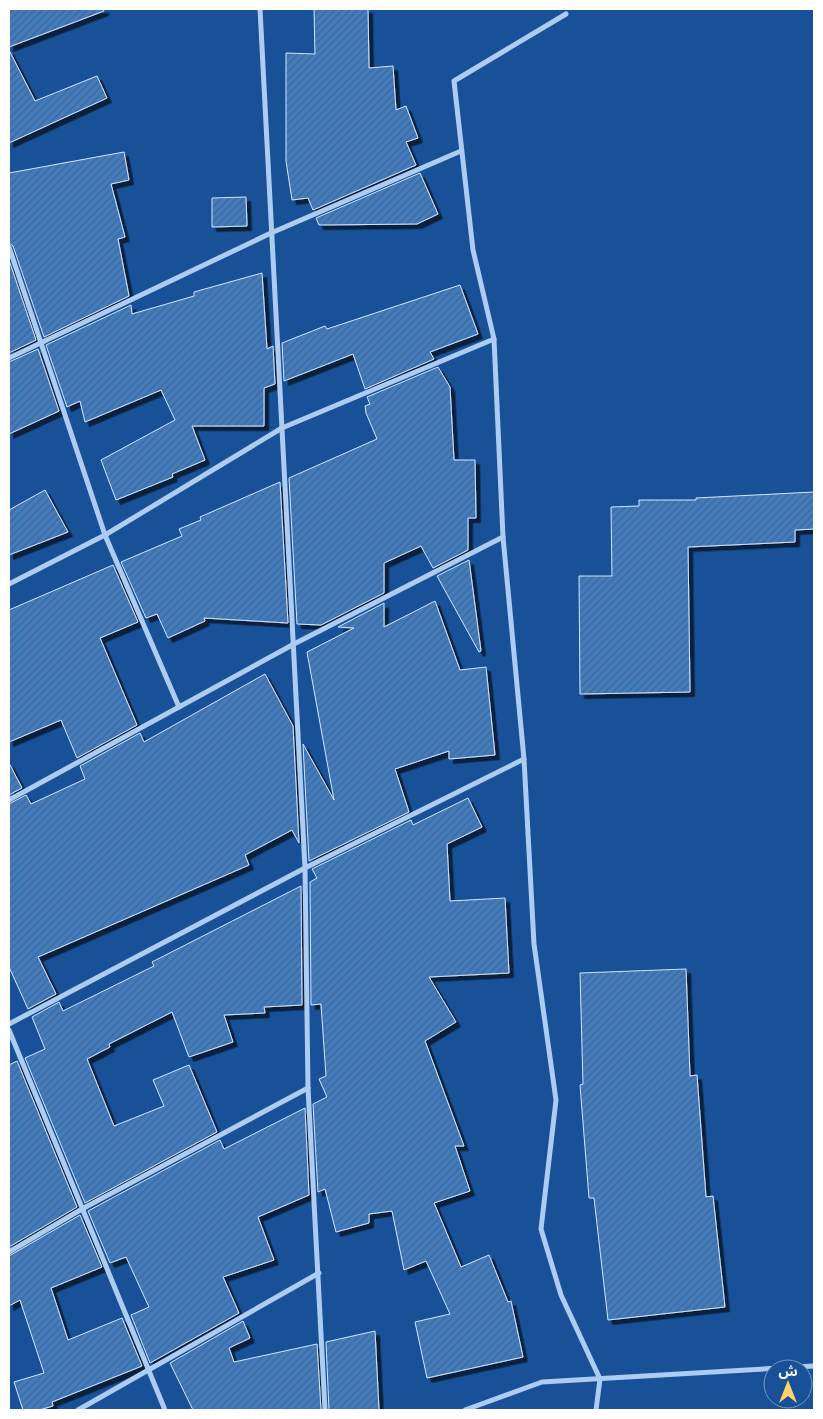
<svg xmlns="http://www.w3.org/2000/svg" width="823" height="1419" font-family="Arial,'Noto Sans Arabic',sans-serif">
<style>
.building{fill:url(#building-hatch);stroke:#d3e6fc;filter:url(#shadow)}
.lines{fill:none;stroke-linecap:round;stroke-linejoin:round}
.minor{stroke:#acccf1;stroke-width:5}
</style>
<defs>
<pattern id="building-hatch" width="6" height="6" patternUnits="userSpaceOnUse" patternTransform="scale(1.25)"><rect width="6" height="6" fill="#417bbf"/><path d="M-1 1l2-2M0 6l6-6M5 7l2-2" fill="none" stroke="#46668b"/></pattern>
<filter id="shadow"><feDropShadow dx="4.5" dy="4.5" stdDeviation="0" flood-color="#0009"/></filter>
</defs>
<rect width="100%" height="100%" fill="#185198"/>
<g class="building">
<polygon points="9,9 104,9 104,11 9,47"/>
<polygon points="314,9 368,9 369,68 393,66 396,110 406,106 418,138 406,142 416,165 313,210 308,198 292,200 286,161 286,53 315,54"/>
<polygon points="9,50 35,101 97,76 107,98 9,143"/>
<polygon points="124,152 129,180 111,184 125,237 118,239 129,296 44,337 13,246 9,243 9,173"/>
<polygon points="420,173 438,214 417,224 319,225 316,218"/>
<polygon points="246,197 247,226 212,227 212,198"/>
<polygon points="9,260 36,340 9,353"/>
<polygon points="262,273 267,349 273,346 275,384 264,388 264,426 192,426 205,460 172,474 173,477 116,500 101,460 175,420 161,390 85,422 80,401 67,407 46,345 131,305 132,314 194,296 194,292"/>
<polygon points="460,285 478,334 430,352 434,359 365,389 353,354 284,381 282,343 325,326 327,329"/>
<polygon points="38,349 59,411 9,434 9,362"/>
<polygon points="438,367 450,387 454,460 475,460 476,518 468,518 468,550 433,568 421,546 384,563 384,593 321,625 297,624 289,478 377,439 366,413 365,406 370,404 367,397"/>
<polygon points="280,482 288,623 204,618 205,621 168,638 157,614 146,618 121,562 182,536 179,529 201,520 200,517"/>
<polygon points="45,490 68,532 9,555 9,510"/>
<polygon points="814,492 814,529 795,530 795,542 688,547 690,692 580,694 579,576 612,576 611,507 639,506 639,500 696,500 696,498"/>
<polygon points="469,560 481,651 479,652 437,576"/>
<polygon points="113,565 138,622 100,638 137,725 77,758 61,720 9,742 9,610"/>
<polygon points="435,601 460,670 486,667 495,755 449,759 449,751 395,769 409,812 309,861 303,744 334,800 307,652 354,628 338,627 384,603 384,627"/>
<polygon points="265,674 293,726 299,843 292,830 245,855 249,865 38,957 56,994 28,1009 9,967 9,804 26,795 31,804 85,779 80,766 140,733 144,742"/>
<polygon points="9,763 22,788 9,795"/>
<polygon points="468,798 482,827 447,844 450,901 505,898 509,973 429,977 456,1022 425,1041 464,1146 455,1146 470,1191 434,1203 461,1267 489,1255 508,1302 511,1301 523,1357 427,1378 415,1322 450,1314 426,1261 404,1270 392,1211 369,1214 369,1223 336,1232 325,1189 318,1192 313,1104 327,1097 319,1079 326,1076 321,1004 311,1005 310,882 317,878 312,869 411,820 413,825"/>
<polygon points="301,886 302,1005 264,1007 265,1013 224,1015 233,1042 189,1057 172,1012 109,1044 110,1047 87,1059 114,1126 164,1106 153,1080 189,1065 217,1132 85,1203 25,1058 45,1049 32,1017 59,1002 63,1011 154,966 152,962"/>
<polygon points="686,969 690,1076 697,1075 706,1197 713,1196 725,1307 608,1320 594,1198 589,1198 580,1085 583,1084 580,973"/>
<polygon points="17,1061 77,1207 9,1247 9,1065"/>
<polygon points="305,1108 309,1195 258,1217 274,1260 223,1277 239,1313 150,1363 131,1315 149,1307 126,1257 110,1263 88,1211 220,1140 224,1149"/>
<polygon points="80,1215 102,1267 51,1288 68,1340 122,1318 142,1366 52,1402 53,1406 39,1410 23,1410 14,1382 44,1373 20,1300 9,1306 9,1256"/>
<polygon points="243,1321 250,1338 229,1348 234,1362 317,1344 321,1410 193,1410 170,1363"/>
<polygon points="375,1331 379,1410 329,1410 326,1342"/>
</g>
<g class="lines">
<g class="minor">
<polyline points="260,9 305,868 308,1088 325,1410"/>
<polyline points="566,14 454,81 473,250 494,339 503,537 524,759 534,944 556,1100 541,1229 561,1295 600,1379 596,1410"/>
<polyline points="9,247 105,535 179,707"/>
<polyline points="9,358 271,233 461,151"/>
<polyline points="9,584 105,535 282,428 494,339"/>
<polyline points="9,800 294,644 503,537"/>
<polyline points="9,1024 305,868 524,759"/>
<polyline points="9,1030 165,1410"/>
<polyline points="9,1252 82,1209 308,1088"/>
<polyline points="78,1410 319,1273"/>
<polyline points="465,1410 542,1382 814,1366"/>
</g>
</g>
<rect width="823" height="1419" fill="none" stroke="#ffffff" stroke-width="20"/>
<g transform="translate(788 1384)"><circle r="24" fill="#185198" stroke="#7497c1"/>
<path d="M0-4L9 19L0 12L-9 19Z" fill="#ffd36c"/>
<text y="-8" font-size="14" font-weight="bold" text-anchor="middle" fill="#ffffff">ش</text>
</g>
</svg>
